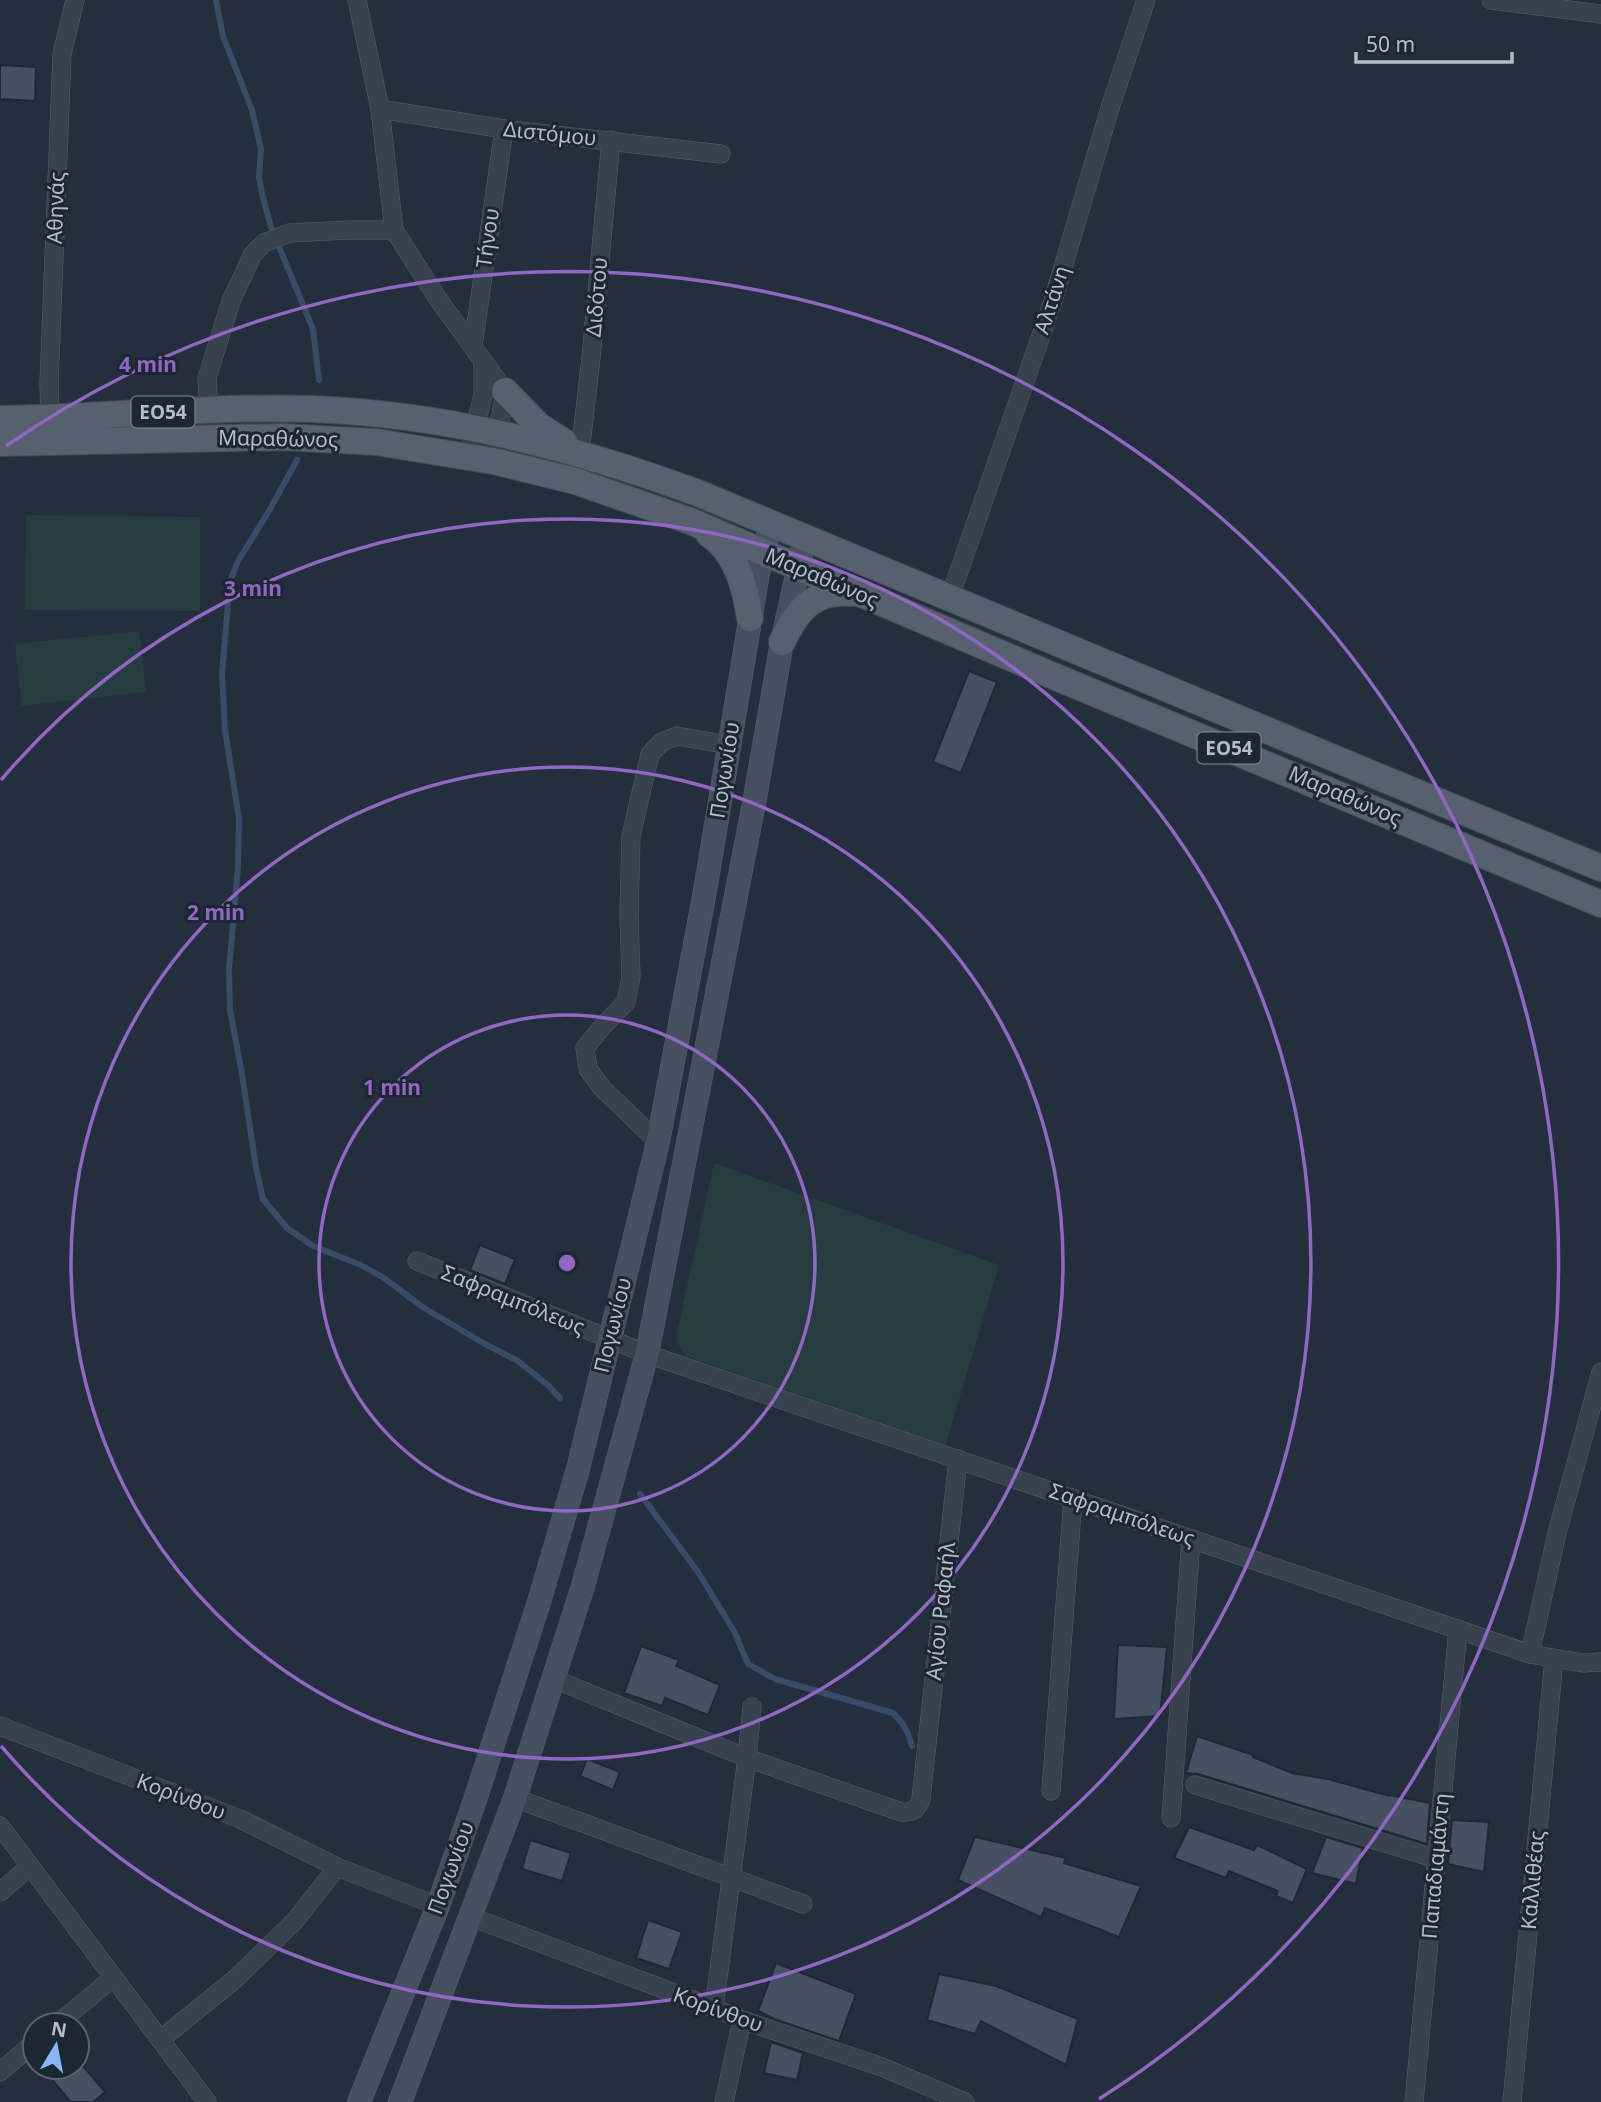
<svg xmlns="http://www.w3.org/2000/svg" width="1601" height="2102" font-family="'Noto Sans',sans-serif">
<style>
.green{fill:#263c3f}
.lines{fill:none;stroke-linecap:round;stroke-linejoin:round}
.stream{stroke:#394c67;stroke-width:6}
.building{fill:#455162;stroke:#1f2835;stroke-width:2}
.minor-casing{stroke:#565f6c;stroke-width:19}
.secondary-casing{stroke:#565f6c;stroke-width:24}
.primary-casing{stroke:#414a57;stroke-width:28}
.minor{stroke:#38414e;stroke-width:18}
.secondary{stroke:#465061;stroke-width:23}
.primary{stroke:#56606e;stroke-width:26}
.ring{fill:none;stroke:#9266c3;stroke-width:3.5}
.labels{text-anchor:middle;stroke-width:6;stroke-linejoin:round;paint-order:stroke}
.shield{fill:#1d2633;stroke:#878f9c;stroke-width:2}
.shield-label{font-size:19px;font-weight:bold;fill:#b4bcc9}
.street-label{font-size:21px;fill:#b4bcc9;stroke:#1d2633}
.centre{fill:#9266c3;stroke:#1d2633;stroke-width:3.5}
.ring-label{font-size:21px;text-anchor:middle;font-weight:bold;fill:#9266c3;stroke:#1d2633;stroke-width:6;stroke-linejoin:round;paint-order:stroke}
</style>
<rect width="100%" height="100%" fill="#242f3e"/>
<g class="green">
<polygon points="208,421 287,422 288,425 131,428"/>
<polygon points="523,446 729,511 760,533 655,495 521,454"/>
<polygon points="26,515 200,517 200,611 25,610"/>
<polygon points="139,631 146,692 22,706 15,644"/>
<polygon points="714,1163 999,1265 945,1447 686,1356 678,1344 677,1333"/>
</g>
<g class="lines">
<g class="stream">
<polyline points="216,0 223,36 252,110 261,149 259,177 262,194 271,227 313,329 319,380"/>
<polyline points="297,460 269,511 238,561 230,581 222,674 225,730 239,819 238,867 229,969 230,1010 242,1074 256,1168 263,1199 287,1228 313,1246 361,1265 384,1278 424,1308 485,1344 518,1361 548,1385 560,1398"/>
<path d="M640,1494L698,1572L734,1631L748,1664L775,1679L893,1713C904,1723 908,1732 912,1746"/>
</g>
</g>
<g class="building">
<polygon points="0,65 36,67 35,101 0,99"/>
<polygon points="969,671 997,682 961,773 933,762"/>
<polygon points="480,1245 515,1259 505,1284 470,1270"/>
<polygon points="1118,1645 1167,1647 1160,1716 1114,1719"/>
<polygon points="641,1646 679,1660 676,1666 720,1685 708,1715 665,1698 662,1706 624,1693"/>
<polygon points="1197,1736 1253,1755 1253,1757 1292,1773 1328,1779 1389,1796 1390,1795 1430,1803 1427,1844 1198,1774 1186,1773"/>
<polygon points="587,1759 620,1772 613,1790 580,1776"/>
<polygon points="1452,1820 1489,1822 1484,1872 1448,1864"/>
<polygon points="1189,1827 1254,1850 1257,1845 1307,1869 1293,1903 1276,1896 1278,1891 1229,1871 1226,1878 1174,1858"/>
<polygon points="975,1837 1066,1858 1064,1863 1141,1886 1119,1937 1045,1908 1041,1917 958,1880"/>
<polygon points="1326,1837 1363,1848 1356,1884 1312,1873"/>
<polygon points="530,1840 571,1853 562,1881 522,1869"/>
<polygon points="648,1920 682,1932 669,1969 636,1958"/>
<polygon points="776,1963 856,1994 839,2041 777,2020 758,2011"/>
<polygon points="939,1974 996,1986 1078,2019 1066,2065 981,2021 975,2034 927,2020"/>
<polygon points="771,2042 803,2053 797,2080 764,2073"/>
<polygon points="41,2067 84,2067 105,2092 93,2102 71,2102"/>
</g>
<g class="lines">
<g class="minor-casing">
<g id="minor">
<polyline points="357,0 380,109 394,230 438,299 505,391 493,461"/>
<polyline points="1491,0 1601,14"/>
<polyline points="380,109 504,129 721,154"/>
<polyline points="473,346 504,129"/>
<polyline points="209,410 207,378 231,301 253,254 264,243 289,233 349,230 394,230"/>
<polyline points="50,417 49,383 62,54 75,0"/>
<polyline points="580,453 591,358 611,140"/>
<polyline points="469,457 483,394 483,363"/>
<polyline points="950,597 1053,301 1110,108 1146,0"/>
<polyline points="658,1142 602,1088 588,1069 585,1048 602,1027 626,1002 631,977 629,915 631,836 650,754 662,742 677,736 729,745"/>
<polyline points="417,1261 647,1354 1530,1654 1583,1663 1601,1662"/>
<polyline points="1530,1654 1557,1533 1601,1372"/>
<path d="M554,1679L747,1758L901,1812C912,1813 918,1809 921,1799L958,1459"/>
<polyline points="0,1726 240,1819 337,1867 438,1906"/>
<polyline points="1195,1785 1437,1859"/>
<polyline points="1051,1791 1073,1498"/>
<polyline points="515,1798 803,1904"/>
<polyline points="1171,1818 1191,1539"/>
<polyline points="0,1826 207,2102"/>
<polyline points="0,1892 30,1866"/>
<polyline points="471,1917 714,2008 742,2020 882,2067 965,2102"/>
<polyline points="714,2008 747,1758 752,1707"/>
<polyline points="56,2025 113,1978"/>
<polyline points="160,2040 234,1980 295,1921 337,1867"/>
<polyline points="0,2072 35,2042"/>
<polyline points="724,2102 742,2020"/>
<polyline points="1414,2102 1458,1629"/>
<polyline points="1512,2102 1554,1659"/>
</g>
</g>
<g class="secondary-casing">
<g id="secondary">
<polyline points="359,2102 438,1906 475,1800 539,1602 578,1469 658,1142 705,891 758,573 768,536"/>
<polyline points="400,2102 515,1798 583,1586 647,1354 755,798 782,642 805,538"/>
</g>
</g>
<g class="primary-casing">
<g id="primary">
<polyline points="505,391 539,426 564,442"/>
<path d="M0,419C104,417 208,406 312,409C446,414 573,447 698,493L1396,784L1601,868"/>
<polyline points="0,443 285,437 376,442 493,461 575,481 690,521 1063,680 1601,904"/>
<path d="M709,534C737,553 745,587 750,618"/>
<path d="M782,642C798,609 813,590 852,593"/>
</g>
</g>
<use href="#minor" class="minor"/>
<use href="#secondary" class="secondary"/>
<use href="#primary" class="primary"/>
</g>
<g class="ring">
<circle cx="567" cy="1263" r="248"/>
<circle cx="567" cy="1263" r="496"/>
<path d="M1 780A744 744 0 1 1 1 1746"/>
<path d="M6 446A991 991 0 1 1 1099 2099"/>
</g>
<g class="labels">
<g class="shield">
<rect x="131.5" y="396.5" width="63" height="31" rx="5"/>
<rect x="1197.5" y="732.5" width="63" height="31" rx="5"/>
</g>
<g class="shield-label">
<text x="163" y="419">ΕΟ54</text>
<text x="1229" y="755">ΕΟ54</text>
</g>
<g class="street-label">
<text transform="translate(550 134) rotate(6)" y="7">Διστόμου</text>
<text transform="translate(56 208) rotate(-88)" y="7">Αθηνάς</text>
<text transform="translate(488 238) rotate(-82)" y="7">Τήνου</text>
<text transform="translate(597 297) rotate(-85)" y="7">Διδότου</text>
<text transform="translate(1052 300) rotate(-72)" y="7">Αλτάνη</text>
<text transform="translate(278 439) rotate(1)" y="7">Μαραθώνος</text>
<text transform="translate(822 578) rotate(23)" y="7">Μαραθώνος</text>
<text transform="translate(725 770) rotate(-81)" y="7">Πογωνίου</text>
<text transform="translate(1345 796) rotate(23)" y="7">Μαραθώνος</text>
<text transform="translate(513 1300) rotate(22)" y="7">Σαφραμπόλεως</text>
<text transform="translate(613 1325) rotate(-76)" y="7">Πογωνίου</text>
<text transform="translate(1122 1515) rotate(19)" y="7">Σαφραμπόλεως</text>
<text transform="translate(941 1611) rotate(-84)" y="7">Αγίου Ραφαήλ</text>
<text transform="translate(181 1797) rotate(21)" y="7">Κορίνθου</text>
<text transform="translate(1436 1866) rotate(-85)" y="7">Παπαδιαμάντη</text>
<text transform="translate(451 1868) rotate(-70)" y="7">Πογωνίου</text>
<text transform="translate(1533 1880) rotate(-85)" y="7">Καλλιθέας</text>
<text transform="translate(718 2010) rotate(20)" y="7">Κορίνθου</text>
</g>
</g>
<circle cx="567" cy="1263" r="10" class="centre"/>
<g class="ring-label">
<text x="148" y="372">4 min</text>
<text x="253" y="596">3 min</text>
<text x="216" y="920">2 min</text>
<text x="392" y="1095">1 min</text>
</g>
<g transform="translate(56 2046) rotate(10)"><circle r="33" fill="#1d2633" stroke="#59626f" stroke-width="2"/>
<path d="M0-5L12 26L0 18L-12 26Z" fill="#8ab4f8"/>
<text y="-10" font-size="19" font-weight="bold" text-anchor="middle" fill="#b4bcc9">N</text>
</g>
<path d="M1356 52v10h156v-10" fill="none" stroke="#b4bcc9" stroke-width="3.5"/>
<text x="1366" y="52" font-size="21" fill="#b4bcc9" stroke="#1d2633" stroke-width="5" paint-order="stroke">50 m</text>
</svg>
